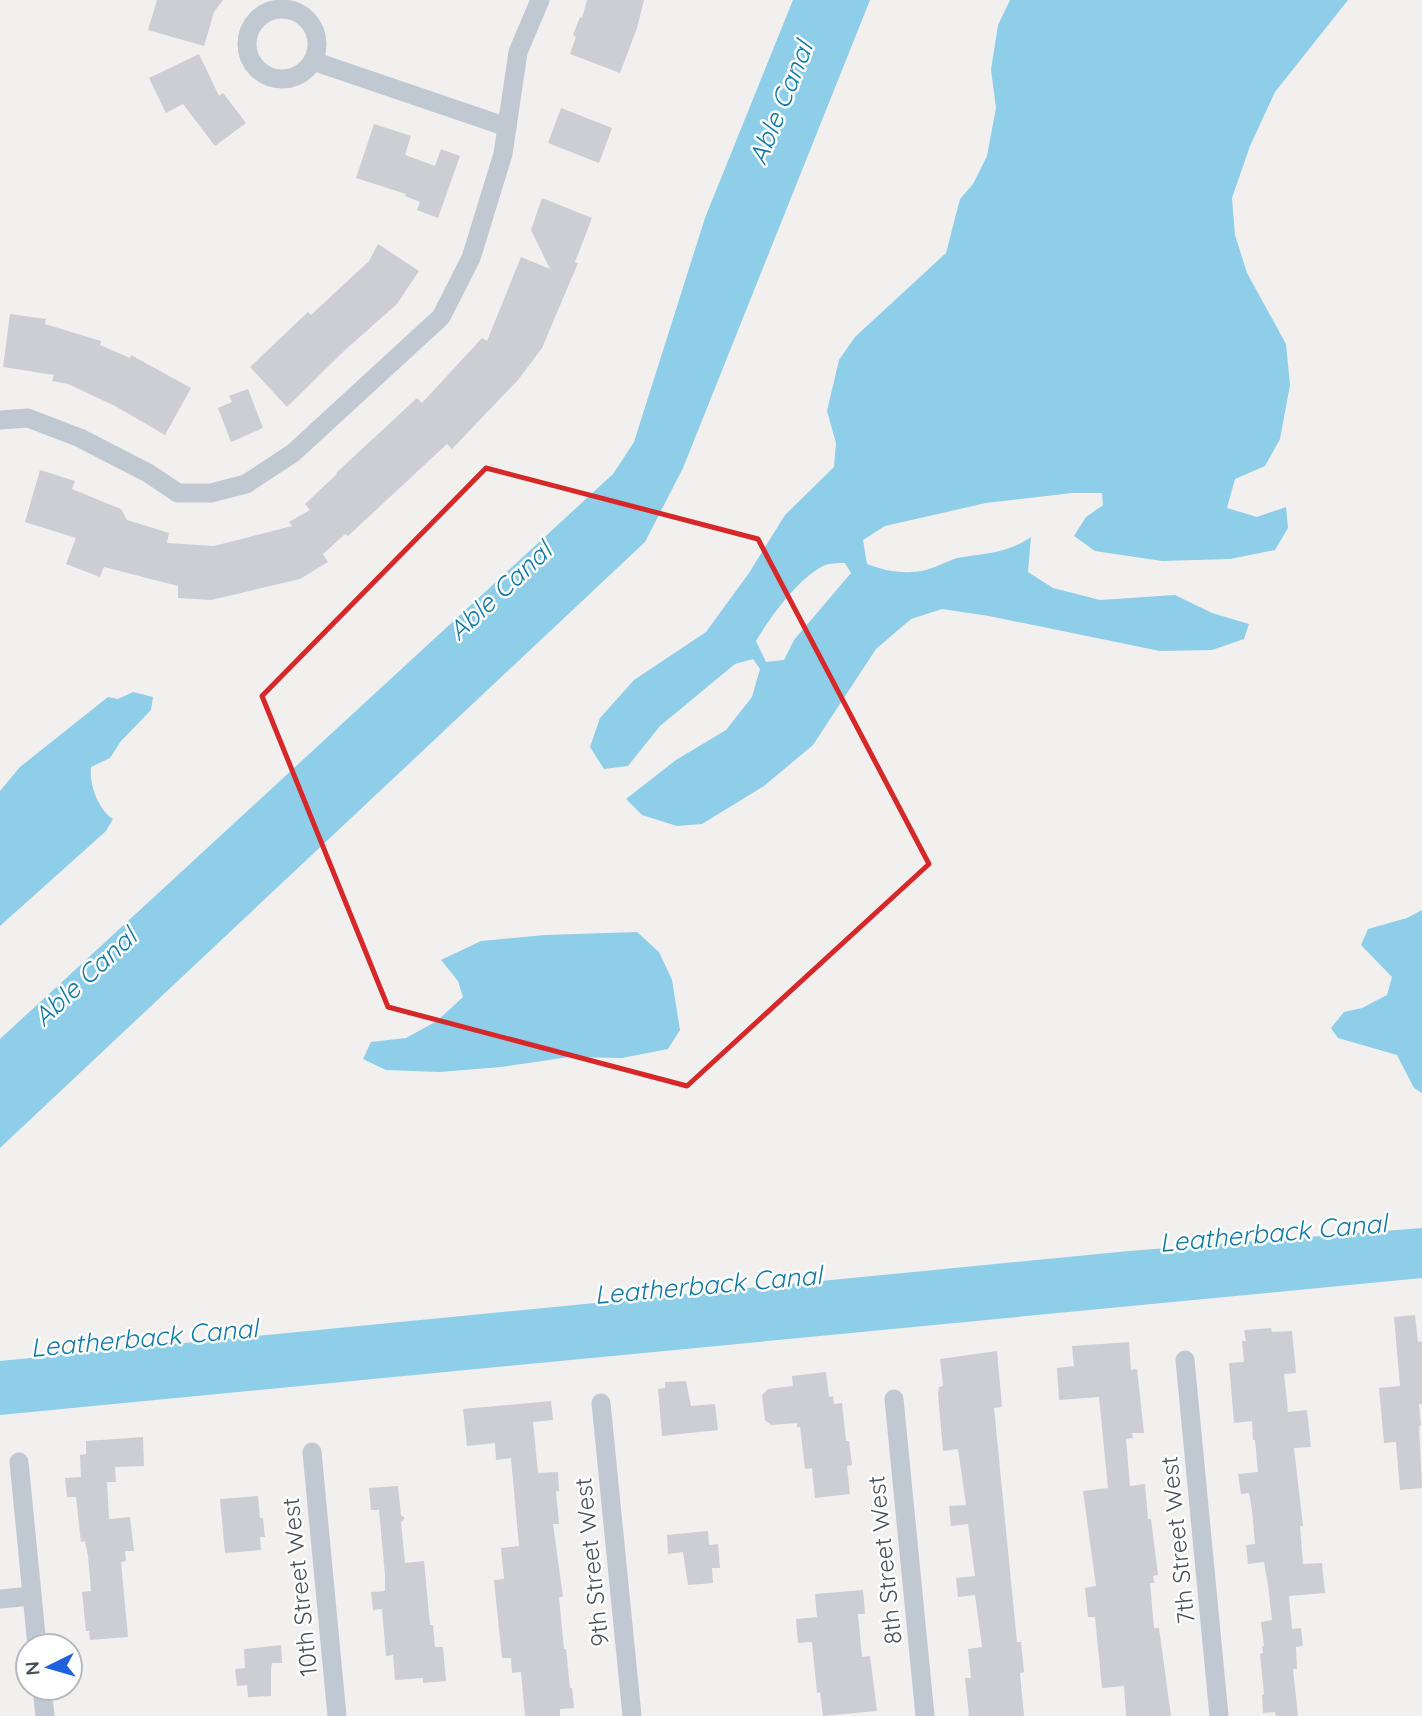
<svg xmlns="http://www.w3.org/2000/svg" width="1422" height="1716" font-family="Quicksand,sans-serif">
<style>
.water{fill:#8ecee9;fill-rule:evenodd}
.building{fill:#ccced4}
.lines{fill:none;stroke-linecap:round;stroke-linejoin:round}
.minor{stroke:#c0c8d1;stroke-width:19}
.marked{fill:none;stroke:#d62828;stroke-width:5;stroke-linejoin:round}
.labels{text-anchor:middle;stroke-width:5;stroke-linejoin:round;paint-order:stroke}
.street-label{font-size:24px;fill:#48515c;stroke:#fff}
.water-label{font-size:26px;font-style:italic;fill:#117aa6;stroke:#fff}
</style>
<rect width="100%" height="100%" fill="#f2efef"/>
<g class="water">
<polygon points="793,0 870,0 683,468 645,542 0,1148 0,1039 613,474 634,442 705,218"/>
<path d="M1010,0H1348L1275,92L1250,146L1232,198L1235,235L1247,273L1286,344L1290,385L1280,439L1265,466L1235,479L1227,508L1257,517L1286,507L1288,528L1275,550L1230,559L1162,561L1095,551L1074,536L1086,517L1103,505L1102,493H1072L986,503L885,526L863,540L867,564C885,571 906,575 926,570C937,567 947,561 957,558C985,553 1006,554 1031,537L1028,572L1053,588L1100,600L1175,595L1212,613L1249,624L1244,639L1212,650L1160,651L989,616L942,609L911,619L876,649L813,745L764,786L702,824L677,826L642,815L626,799L676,760L726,730L752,697L760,669L753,659L735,664L660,726L628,766L604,769L590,747L600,718L634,680L706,632L749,573L785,515L834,467L836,443L827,411L839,360L855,337L946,253L960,199L973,184L987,156L996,108L991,70L998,25ZM845,563L851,573L794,640L784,660L766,662L756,641C771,616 797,580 823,566C829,563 838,563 845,563Z"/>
<path d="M133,692L153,697L151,710L121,741L110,758L91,767C89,784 98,809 113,819L106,831L0,926V791L20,767L108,697L118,699Z"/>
<polygon points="1422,910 1422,1093 1414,1088 1397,1055 1338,1038 1331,1028 1344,1012 1362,1008 1387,995 1392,977 1361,945 1368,929 1407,918"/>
<polygon points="637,932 659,952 672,980 680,1030 668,1049 622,1058 569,1057 502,1067 439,1072 386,1070 363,1059 371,1042 406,1038 437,1021 463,997 458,981 441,960 481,941 545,935"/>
<polygon points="1422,1228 1422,1278 0,1415 0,1361 1129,1251"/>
</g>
<g class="building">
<polygon points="157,0 223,0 214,12 204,46 148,30"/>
<polygon points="587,0 644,0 637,28 620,73 570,54 576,37 573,35 580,17 582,18"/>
<polygon points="199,54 219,96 223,93 246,123 215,146 183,104 166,113 149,78"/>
<polygon points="561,108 612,128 599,163 548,143"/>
<polygon points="374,124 411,136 405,155 435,166 441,149 460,156 438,218 417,210 420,202 405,196 406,194 356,178"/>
<polygon points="542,198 592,218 575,262 578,263 542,348 518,380 452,449 447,444 348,536 345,534 323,554 328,562 300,579 211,600 178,598 178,586 104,567 100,577 66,564 76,538 25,522 40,470 75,481 72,489 121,509 127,520 169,533 167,543 214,546 292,526 289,522 310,510 305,504 337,474 336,473 417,398 422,403 482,338 487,341 521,257 550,269 531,230"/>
<polygon points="378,244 419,271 397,304 344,351 287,407 250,367 308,312 311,315 369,261"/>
<polygon points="10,314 46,319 45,324 101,341 100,345 130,358 131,355 191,388 165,435 115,406 68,384 52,381 54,375 3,367"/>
<polygon points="248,389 263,428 231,442 218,408 232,402 229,396"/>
<polygon points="1415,1315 1418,1342 1422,1341 1422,1404 1419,1404 1421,1426 1419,1426 1422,1488 1400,1490 1396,1442 1384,1443 1379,1388 1400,1386 1394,1317"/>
<polygon points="1271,1328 1272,1332 1292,1331 1296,1373 1284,1374 1288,1412 1307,1410 1311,1447 1294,1448 1303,1526 1300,1526 1303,1564 1322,1563 1325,1593 1289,1596 1292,1629 1301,1628 1303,1646 1296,1647 1297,1669 1293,1669 1298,1716 1276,1716 1275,1712 1263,1713 1262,1695 1264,1694 1260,1654 1263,1653 1262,1646 1264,1646 1261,1622 1272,1620 1268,1585 1264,1562 1248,1564 1246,1545 1255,1544 1252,1510 1249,1493 1241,1494 1238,1474 1258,1472 1255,1440 1253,1440 1252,1421 1234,1423 1229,1363 1244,1362 1242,1341 1246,1341 1244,1330"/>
<polygon points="1129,1342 1131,1370 1137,1369 1144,1433 1132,1433 1133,1438 1126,1439 1130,1486 1145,1484 1148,1519 1151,1519 1158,1575 1153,1576 1154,1583 1150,1583 1154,1628 1159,1628 1171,1716 1126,1716 1124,1686 1102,1688 1095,1617 1088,1617 1085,1588 1096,1586 1083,1491 1108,1488 1099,1397 1059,1400 1057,1368 1074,1366 1072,1346"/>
<polygon points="997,1351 1002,1407 994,1408 1017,1642 1021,1642 1024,1672 1020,1673 1024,1716 969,1716 965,1678 971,1678 968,1649 982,1647 975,1595 958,1597 956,1578 975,1576 968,1524 951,1526 949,1506 966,1505 958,1449 943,1451 938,1394 939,1387 943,1386 940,1359"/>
<polygon points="826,1372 829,1397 833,1396 834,1404 842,1403 846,1441 849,1441 852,1465 847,1466 850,1494 815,1498 812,1468 805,1469 800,1427 797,1427 797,1423 771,1425 765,1420 762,1395 768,1389 793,1386 792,1376"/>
<polygon points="686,1381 691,1406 715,1404 718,1430 662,1436 658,1389 665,1388 665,1382"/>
<polygon points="551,1401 553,1420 533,1422 538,1473 558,1472 559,1491 556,1491 559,1524 553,1524 563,1597 559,1597 564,1649 566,1649 570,1688 572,1688 574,1708 560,1709 560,1716 525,1716 521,1672 512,1673 511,1658 502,1658 494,1580 504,1579 501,1548 519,1546 511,1458 496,1460 495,1443 467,1446 463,1409"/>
<polygon points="143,1437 144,1466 115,1467 116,1482 107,1482 109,1519 130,1517 134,1551 125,1551 126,1561 121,1562 128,1637 90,1640 89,1631 86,1631 82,1592 91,1591 88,1556 85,1541 81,1542 76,1497 67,1497 65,1478 81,1477 80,1455 86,1454 86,1441"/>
<polygon points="398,1486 401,1515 405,1518 401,1522 405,1563 424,1561 430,1625 433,1625 435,1647 443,1647 446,1681 423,1683 423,1678 395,1680 393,1655 386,1656 382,1609 373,1610 371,1592 385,1591 385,1575 379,1510 371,1510 369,1488"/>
<polygon points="258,1496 260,1518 263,1518 265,1537 260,1537 261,1550 225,1553 220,1499"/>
<polygon points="708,1531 709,1545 718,1544 720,1568 712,1568 713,1583 688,1585 683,1552 668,1554 667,1535"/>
<polygon points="863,1590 865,1614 858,1614 862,1657 870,1656 877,1711 823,1716 820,1692 817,1693 812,1642 798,1643 796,1619 817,1617 815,1594"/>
<polygon points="281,1645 282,1663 272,1663 271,1669 271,1696 248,1697 247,1685 237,1686 235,1669 245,1668 244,1649"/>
</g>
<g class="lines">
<g class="minor">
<circle cx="282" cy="44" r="35"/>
<polyline points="313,61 507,127"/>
<polyline points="0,420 28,418 80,438 148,473 178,493 211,493 246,484 293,453 441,317 471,258 503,154 518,52 540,0"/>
<polyline points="1185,1360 1219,1716"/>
<polyline points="894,1399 925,1716"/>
<polyline points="601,1403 632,1716"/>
<polyline points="312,1452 337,1716"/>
<polyline points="19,1462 37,1646"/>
<polyline points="0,1599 31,1596"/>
<polyline points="42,1688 45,1716"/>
</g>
</g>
<path class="marked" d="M486,468L758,539L929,864L687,1086L388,1007L262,696Z"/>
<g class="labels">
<g class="street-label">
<text transform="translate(1178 1540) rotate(-96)" y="8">7th Street West</text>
<text transform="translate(885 1560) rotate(-96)" y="8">8th Street West</text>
<text transform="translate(592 1562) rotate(-96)" y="8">9th Street West</text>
<text transform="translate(300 1587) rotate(-96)" y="8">10th Street West</text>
</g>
<g class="water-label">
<text transform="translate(781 103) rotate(-68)" y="9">Able Canal</text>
<text transform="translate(500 591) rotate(-43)" y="9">Able Canal</text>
<text transform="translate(85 977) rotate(-43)" y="9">Able Canal</text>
<text transform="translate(1273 1233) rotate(-5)" y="9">Leatherback Canal</text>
<text transform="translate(708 1285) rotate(-5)" y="9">Leatherback Canal</text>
<text transform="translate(144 1338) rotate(-5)" y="9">Leatherback Canal</text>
</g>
</g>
<g transform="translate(49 1667) rotate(265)"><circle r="33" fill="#ffffff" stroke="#b6b9be" stroke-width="2"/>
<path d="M0-5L12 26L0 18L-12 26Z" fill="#1f61dc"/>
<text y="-10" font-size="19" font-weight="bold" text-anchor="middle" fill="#48515c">N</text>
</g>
</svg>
